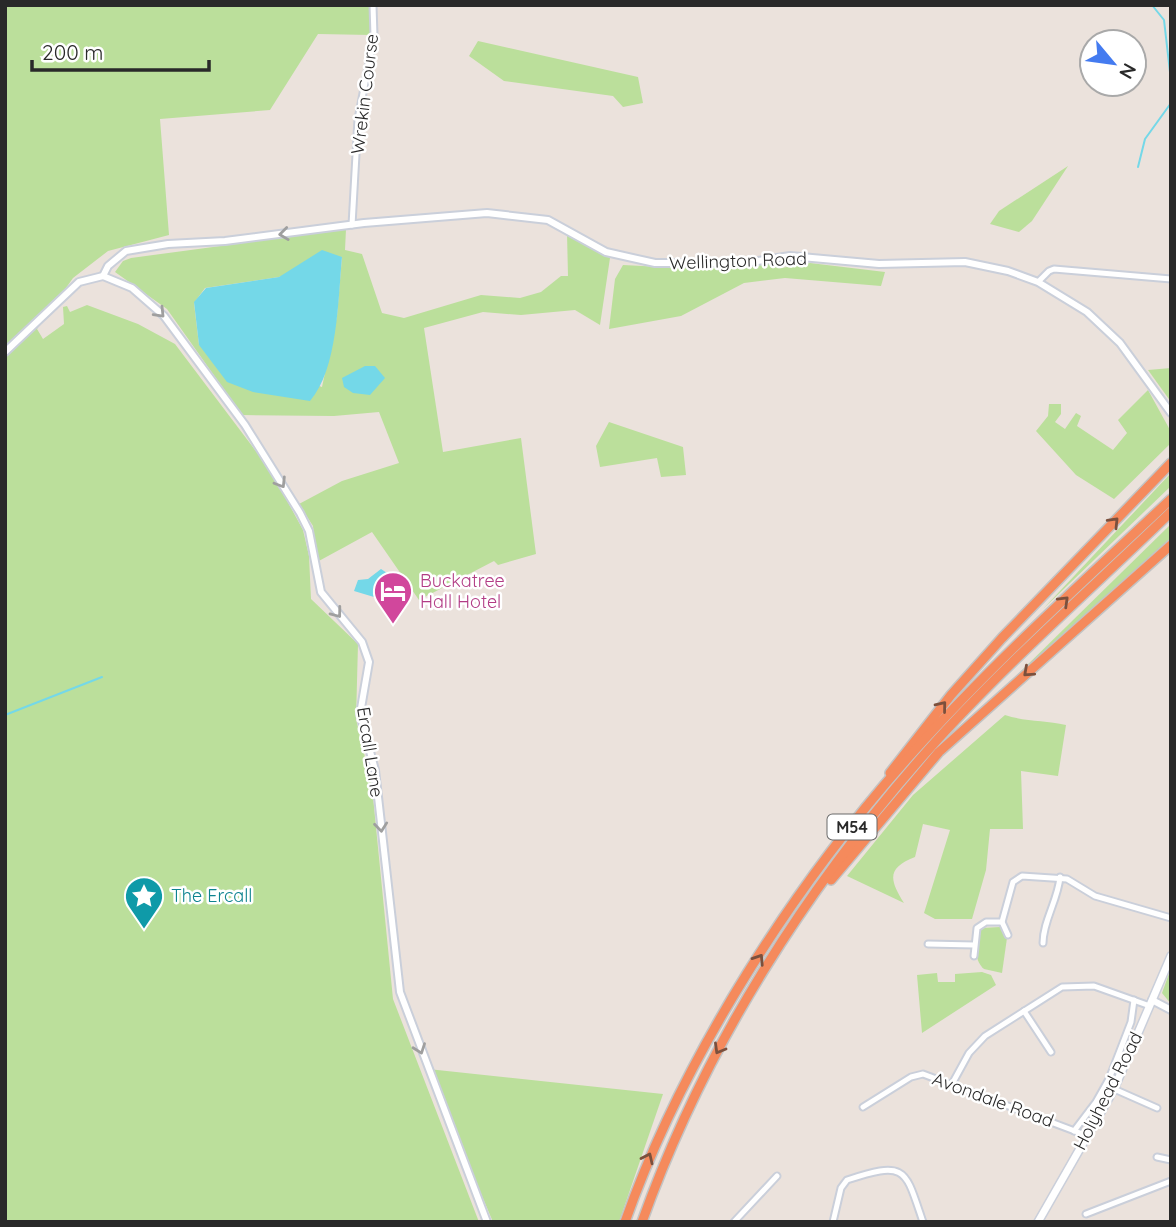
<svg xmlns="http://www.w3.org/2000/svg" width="1176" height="1227" font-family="Quicksand,sans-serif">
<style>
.green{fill:#bbdf9b;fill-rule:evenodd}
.water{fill:#74d8e8}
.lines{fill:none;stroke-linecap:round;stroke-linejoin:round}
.stream{stroke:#74d8e8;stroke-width:2}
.minor-casing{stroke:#cacfda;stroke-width:9}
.tertiary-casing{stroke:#cacfda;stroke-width:10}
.secondary-casing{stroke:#cacfda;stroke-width:10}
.motorway-casing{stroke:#c3c3c3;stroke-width:12}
.minor{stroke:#fff;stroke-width:5}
.tertiary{stroke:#fff;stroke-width:6}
.secondary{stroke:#fff;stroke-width:7}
.motorway{stroke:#f58a5c;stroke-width:9}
.oneway{stroke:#9f9f9f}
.oneway2{stroke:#7b503d}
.labels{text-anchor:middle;stroke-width:5;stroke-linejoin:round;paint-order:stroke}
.shield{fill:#fff;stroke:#696969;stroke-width:2}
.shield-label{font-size:16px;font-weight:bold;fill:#292929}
.street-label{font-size:18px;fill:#292929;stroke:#fff}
.hotel-label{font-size:18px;fill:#b23c85;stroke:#fff;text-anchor:start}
.culture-label{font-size:18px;fill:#0d838f;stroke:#fff;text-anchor:start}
</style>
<rect width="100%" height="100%" fill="#ebe2dc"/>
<g class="green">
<polygon points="5,5 371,5 371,35 318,34 270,110 160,119 169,235 108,251 73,278 37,329 43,339 64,324 63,307 67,306 70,312 87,305 138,324 175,344 271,471 303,530 309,556 311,599 358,644 356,719 372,787 393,999 479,1222 5,1222"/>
<polygon points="478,41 638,77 643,103 623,107 613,96 504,81 469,56"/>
<polygon points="1068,166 1032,221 1019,232 990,224 999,211"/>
<path d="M346,229L345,250L362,254L382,313L404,318L481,295L520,298L541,292L561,276H568L567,233L610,258L600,325L575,310L521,315L483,312L424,328L443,452L521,438L536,554L498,565L494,561L419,600L372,532L317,562L313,526L299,504L342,481L399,463L379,412L334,416L242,415L167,309L115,272L123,261L131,258ZM342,257L337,316L322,387L199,345L194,303L205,288L279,277Z"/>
<polygon points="779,263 781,268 810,263 885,272 881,286 785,278 744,283 681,316 609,329 615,279 623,265 701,269"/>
<polygon points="1171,368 1171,402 1148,370"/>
<polygon points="1148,390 1170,430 1171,443 1114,499 1076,475 1036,431 1048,416 1049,404 1061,404 1061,414 1055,422 1065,429 1076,413 1081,416 1077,426 1113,450 1127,433 1118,420"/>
<polygon points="609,422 683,447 686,475 661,477 657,458 600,467 596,446"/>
<polygon points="1171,473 1171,486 1043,609"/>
<polygon points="1171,524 1171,539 1017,675"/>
<path d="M1005,715C1026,722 1045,720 1066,725L1058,776L1021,771L1023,829H990L986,870L972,919H935L924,913L950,830L923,824L915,857C887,868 889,879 904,903L847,876L913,795Z"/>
<path d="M1000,927L1007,938L1002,973L984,969C973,960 974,939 982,928Z"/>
<polygon points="1171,968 1171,1004 1162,993"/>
<polygon points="982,972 991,975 996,985 922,1033 917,975 937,973 938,982 955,982 955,974"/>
<polygon points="428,1069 663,1094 619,1222 493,1222"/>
</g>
<g class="water">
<path d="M322,250L342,257C338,299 338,369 310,401L253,392L227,382L199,345L194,302L206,288L279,277Z"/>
<polygon points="365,366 375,366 385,378 370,395 353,393 344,387 342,378"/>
<polygon points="381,569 387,573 384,592 374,597 354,591 358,580 368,579"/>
</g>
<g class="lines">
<g class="stream">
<polyline points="1152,5 1164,20 1171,81"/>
<polyline points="1138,167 1145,139 1171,103"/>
<polyline points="5,715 102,677"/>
</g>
<g class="minor-casing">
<g id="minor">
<polyline points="352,225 358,119 374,36 373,5"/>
<polyline points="1038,282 1049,271 1054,269 1171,279"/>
<polyline points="1002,922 1008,935"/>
<path d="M1043,943C1043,921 1058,900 1060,877"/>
<polyline points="928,944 974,945"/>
<polyline points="974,956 977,928 986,922 1002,922 1013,882 1022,876 1067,879 1095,896 1171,918"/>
<polyline points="1024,1011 1051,1052"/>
<polyline points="952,1084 969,1053 985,1036 1062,987 1094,986 1150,1006"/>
<polyline points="1114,1089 1157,1108"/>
<polyline points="863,1107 911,1077 923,1074 1088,1136"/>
<polyline points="1074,1131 1096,1102 1109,1079 1131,1022 1134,1000"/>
<polyline points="1157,1157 1171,1160"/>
<polyline points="1086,1214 1171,1181"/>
<polyline points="734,1222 777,1176"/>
<path d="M833,1222L841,1188L847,1180C907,1160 905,1169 923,1222"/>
</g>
</g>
<g class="tertiary-casing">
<g id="tertiary">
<polyline points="103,276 108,266 126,251 168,244 225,241 364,223 487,213 548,220 606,252 655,263 745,263 790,256 879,264 965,262 1008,271 1038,282 1087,312 1120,343 1171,413"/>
<polyline points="5,352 79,282 103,276 132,288 164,316 245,425 300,513 309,531 321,592 362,642 369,662 360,714 375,770 400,992 487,1222"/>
<polyline points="1152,1000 1171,1010"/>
</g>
</g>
<g class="secondary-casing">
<polyline id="secondary" points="1038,1222 1114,1089 1171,956"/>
</g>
<g class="motorway-casing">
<g id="motorway">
<polyline points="890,773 951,695 1002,638 1171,463"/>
<polyline points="831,880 939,752 1171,545"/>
<path d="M625,1222C684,1055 796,882 914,751C994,662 1084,581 1171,499"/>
<path d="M642,1222C704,1048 806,887 929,749C1004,665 1090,590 1171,512"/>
</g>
</g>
<use href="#minor" class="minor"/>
<use href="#tertiary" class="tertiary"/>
<use href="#secondary" class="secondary"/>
<use href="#motorway" class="motorway"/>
</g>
<defs><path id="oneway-chevron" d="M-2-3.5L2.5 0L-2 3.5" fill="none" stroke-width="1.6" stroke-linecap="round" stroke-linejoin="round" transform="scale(1.75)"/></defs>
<g class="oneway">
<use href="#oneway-chevron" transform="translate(284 234) rotate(173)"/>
<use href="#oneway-chevron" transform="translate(160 313) rotate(46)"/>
<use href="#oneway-chevron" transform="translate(281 483) rotate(58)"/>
<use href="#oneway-chevron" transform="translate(337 613) rotate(53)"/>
<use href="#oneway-chevron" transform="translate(381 827) rotate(84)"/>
<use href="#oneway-chevron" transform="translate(420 1049) rotate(70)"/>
</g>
<g class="oneway2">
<use href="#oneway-chevron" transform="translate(1114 522) rotate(-46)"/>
<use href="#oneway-chevron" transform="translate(1064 601) rotate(-44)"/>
<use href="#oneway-chevron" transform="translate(1028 672) rotate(138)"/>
<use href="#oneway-chevron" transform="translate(942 706) rotate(-51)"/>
<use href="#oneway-chevron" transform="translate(759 959) rotate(-57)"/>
<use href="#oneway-chevron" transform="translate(719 1049) rotate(120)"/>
<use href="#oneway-chevron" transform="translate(648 1158) rotate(-65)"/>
</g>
<defs>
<g id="hotel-pin" transform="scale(2.0125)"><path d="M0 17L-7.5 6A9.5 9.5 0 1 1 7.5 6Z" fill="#d1479c" stroke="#fff"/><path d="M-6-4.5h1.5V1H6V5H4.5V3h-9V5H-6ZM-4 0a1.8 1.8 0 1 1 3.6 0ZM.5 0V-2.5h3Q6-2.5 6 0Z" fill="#fff"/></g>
<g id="sight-pin" transform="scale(2.0125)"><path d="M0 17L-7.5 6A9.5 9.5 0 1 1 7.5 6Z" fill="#0f9aa8" stroke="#fff"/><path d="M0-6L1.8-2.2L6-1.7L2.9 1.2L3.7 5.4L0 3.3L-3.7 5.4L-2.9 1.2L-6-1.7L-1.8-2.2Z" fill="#fff"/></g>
</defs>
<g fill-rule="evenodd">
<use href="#hotel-pin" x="393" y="591"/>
<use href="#sight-pin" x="144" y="896"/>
</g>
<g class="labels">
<rect class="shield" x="827.5" y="814.5" width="49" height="25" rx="5"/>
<g class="shield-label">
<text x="852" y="833">M54</text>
</g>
<g class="street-label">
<text transform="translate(365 94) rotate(-83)" y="6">Wrekin Course</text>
<text transform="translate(738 261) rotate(-2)" y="6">Wellington Road</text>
<text transform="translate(370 752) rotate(81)" y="6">Ercall Lane</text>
<text transform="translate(1108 1091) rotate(-63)" y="6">Holyhead Road</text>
<text transform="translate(993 1100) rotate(20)" y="6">Avondale Road</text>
</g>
<g class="hotel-label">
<text x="420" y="587">Buckatree<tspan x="420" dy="21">Hall Hotel</tspan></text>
</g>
<g class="culture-label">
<text x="171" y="902">The Ercall</text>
</g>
</g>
<rect width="1176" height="1227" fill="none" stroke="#292929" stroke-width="14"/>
<g transform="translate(1113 63) rotate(119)"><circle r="33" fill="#ffffff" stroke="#a9a9a9" stroke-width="2"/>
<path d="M0-5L12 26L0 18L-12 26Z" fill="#447bf0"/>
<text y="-10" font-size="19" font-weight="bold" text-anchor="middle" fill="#292929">N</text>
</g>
<path d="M32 60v10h177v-10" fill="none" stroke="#292929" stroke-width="3.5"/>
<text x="42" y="60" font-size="21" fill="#292929" stroke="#ffffff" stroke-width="5" paint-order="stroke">200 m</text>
</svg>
